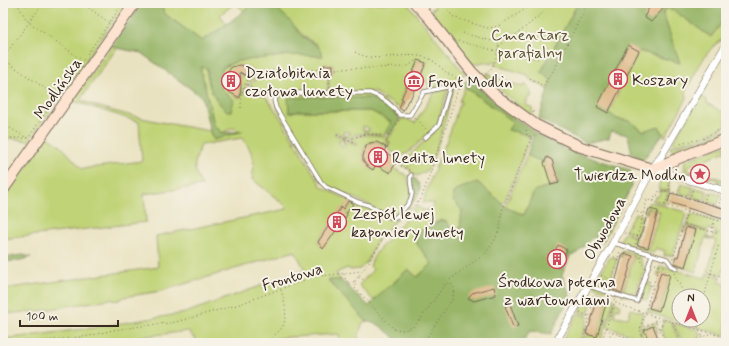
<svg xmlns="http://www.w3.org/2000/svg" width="729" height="346" font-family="Mynerve,sans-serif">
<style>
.green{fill:#c0d376;stroke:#7e7e4a;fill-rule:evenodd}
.forest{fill:#98b567;stroke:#6a7042}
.building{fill:#deba8a}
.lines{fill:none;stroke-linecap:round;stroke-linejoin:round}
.lane-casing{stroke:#786a57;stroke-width:5}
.street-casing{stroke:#786a57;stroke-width:8}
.secondary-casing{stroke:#786a57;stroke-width:12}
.path{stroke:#786a57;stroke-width:1;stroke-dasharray:1 3;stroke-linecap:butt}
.lane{stroke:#fff;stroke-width:3.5}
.street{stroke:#fff;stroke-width:7}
.secondary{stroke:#fde4d0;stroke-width:10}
.labels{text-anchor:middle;stroke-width:4;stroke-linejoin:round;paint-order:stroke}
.park-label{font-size:16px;fill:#5c5434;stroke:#f7f3e8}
.poi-label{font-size:16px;fill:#3b2a1e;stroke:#f7f3e8;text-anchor:start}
.street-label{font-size:16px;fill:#3b2a1e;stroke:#f7f3e8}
</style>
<rect width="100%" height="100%" fill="#f7f3e8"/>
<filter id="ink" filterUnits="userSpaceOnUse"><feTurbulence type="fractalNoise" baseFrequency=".025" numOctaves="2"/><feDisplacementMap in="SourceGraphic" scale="8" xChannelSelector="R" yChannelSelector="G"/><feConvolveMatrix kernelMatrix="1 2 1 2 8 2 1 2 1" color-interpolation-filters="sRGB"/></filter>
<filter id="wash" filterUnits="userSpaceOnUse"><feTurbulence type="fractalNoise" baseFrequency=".012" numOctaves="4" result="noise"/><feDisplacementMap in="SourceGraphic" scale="16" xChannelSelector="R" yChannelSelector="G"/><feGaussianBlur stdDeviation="0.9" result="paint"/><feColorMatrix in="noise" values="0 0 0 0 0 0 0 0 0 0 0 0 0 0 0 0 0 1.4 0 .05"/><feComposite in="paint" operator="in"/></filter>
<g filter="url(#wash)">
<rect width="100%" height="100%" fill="#e9e2c0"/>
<g class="green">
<polygon points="3,3 126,3 29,141 9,138 3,138"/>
<polygon points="163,3 254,3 244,11 235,3 220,15 227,24 202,41 165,14 161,6"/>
<path d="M273,3H407L465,74L457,84L434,88H429L428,82L423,80L424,77L421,76L426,63L418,60L401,98L403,99L399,108L374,92L329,91V74H333V65H324V74H328V91H282L267,95L249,85L255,80L253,78L246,85L244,94L248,87L267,98L278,114L322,187L357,204L365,206L390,219L396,220L378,239L367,262L360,269L351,270L347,268L336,273L341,280H328L366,321L362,324L357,343H340L339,334L276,338L269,343H199L188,331L91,343H3V339L92,328L185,313L305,270L295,251L161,291L124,297C120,300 116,302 111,299L38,311L3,314V289L158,267L156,236L287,209L286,206L252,179C255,161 254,153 242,138L201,145C193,167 192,166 202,186L144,194L146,222L3,239V200L48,137L61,146L82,169L142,161L139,122L73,101L112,46L117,48L80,100C121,116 166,123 210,131L211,135L242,132L233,128L221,133L215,128L201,71V67H207V75L212,93L223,91L219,78L223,68L237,61L291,55L323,56L316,44L303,36L290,21L279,11ZM239,65L247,67L254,71L248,77L240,75L241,78L239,79L235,86L241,90L239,98C221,89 218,73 239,65ZM349,201L353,204L346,213L347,215L323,248L318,242L341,208L343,209Z"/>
<polygon points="432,3 578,3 541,72 551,79 548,89 529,79 528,75 495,65 496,61 493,61 492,64 484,62 475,64 471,63 431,13 431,9 434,8 433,10 435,8"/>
<path d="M665,9L673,10L711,37L726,17V38C706,46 697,72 686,90L687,98L665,137L659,126L643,131L630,121L617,119L608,113L639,51L680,63L663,14Z"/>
<path d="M488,73H490L489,76L523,87L525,84C529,88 532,91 531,97H528L526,105L533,108L531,115C517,106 505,93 492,81H489L485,78V75Z"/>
<path d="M465,87L513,122L509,130L521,133L530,137L513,182L504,202L502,203L477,182L457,190L453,193L462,210L460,229L452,230L447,222L412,236L432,264L417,277L408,269C397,280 385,290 374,301L359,285L372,271L373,269L370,266C374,252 385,243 394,233C401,224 408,215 417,206L425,211L434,206V203L423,202C432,169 450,140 458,107L459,104L460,105L462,103L459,102Z"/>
<polygon points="448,88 437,125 408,153 400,156 389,150 388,147 390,143 387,141 401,119 407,119 415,123 433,94 437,91"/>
<path d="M452,88H454L441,135L431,164C429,171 424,172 417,176L410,172L412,171L408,169L409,166L407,168L402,165L407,158L440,126L450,90Z"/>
<path d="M285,94H370L384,101L392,108L396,115L372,98L312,97L288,98L295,111H371L391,122L384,135L365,133L366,130L369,131V128L363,126V130H365L364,134H356L350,139L347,138V135H350V132H343V135H346L345,138L336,132L334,134L345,139L343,142L341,139L338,141L343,147L345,145L343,143L346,141L348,143L349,141L356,146L358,143L350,141C362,132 374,135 388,137L385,141L389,143L386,147C384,145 381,143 378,142C365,138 355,159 373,170L376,165L390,173L393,168L408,176C408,182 411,189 411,195C410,203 399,214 393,217L389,216L359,200L329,187L322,181L278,109L277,100Z"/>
<polygon points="703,97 707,100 707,103 726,114 726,126 708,134 701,139 694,139 678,144 673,142 698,100"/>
<polygon points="724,130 725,132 717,138 676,154 670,148 672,145 677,146 695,141 701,142 711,135"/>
<polygon points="726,145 726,151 688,166 687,170 726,180 726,182 720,181 718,185 717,184 718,180 709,177 707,181 706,182 704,180 705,176 690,172 688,176 684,176 685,161"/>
<polygon points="527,155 544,163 551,185 534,191 524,215 505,207"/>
<polygon points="657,178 664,178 669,180 669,191 660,190 660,189 658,188 660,182 655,180"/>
<polygon points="681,184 693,187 690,196 679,193"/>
<polygon points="695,188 707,191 704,200 692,197"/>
<polygon points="660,191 669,192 665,204 654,201 655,197 659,196"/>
<polygon points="709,192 722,195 717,205 706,201"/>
<polygon points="651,202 685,212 686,214 673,255 664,256 665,251 656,248 653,253 637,249 636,245 648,249 650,244 660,212 648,208 647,213 645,213 648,203"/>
<polygon points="635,213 642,215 637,235 625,231"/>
<polygon points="692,214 726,224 726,271 723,270 722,275 708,271 716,240 705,238 696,272 673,264 676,257 674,263 685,267 696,230 697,230 686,227 684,232 683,232 685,225 708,232 707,237 713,239 714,234 719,235 719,234 715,233 715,230 709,229 708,231 688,225 688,223 690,215"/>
<polygon points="624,233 636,237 633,247 619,243"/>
<polygon points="622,250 638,254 645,272 644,275 642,275 636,293 631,292 628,296 622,295 634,256 623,253 621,258 620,257"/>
<polygon points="610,257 617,259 611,279 600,274"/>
<path d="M660,266L705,278L707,273L721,277L719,282L726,284V336L647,312L648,309L659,312L670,275L661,272L659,277L657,276ZM679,296H703V320H679Z"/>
<polygon points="599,276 610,281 608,290 598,288 594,285"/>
<polygon points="647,278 651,288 647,300 640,299"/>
<polygon points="590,292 592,301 588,315 579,311"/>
<polygon points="597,292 612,297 614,300 600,343 584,338 587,326 586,334 597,337 607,301 598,298 596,302 594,302"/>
<polygon points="615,302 620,305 619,309 616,308 614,316 628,318 631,309 643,313 639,334 641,338 637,343 634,336 607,327"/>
<polygon points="578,313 588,317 580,341 581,343 561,343"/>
<polygon points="664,320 671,322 680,343 667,343 661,329"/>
<polygon points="655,322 658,332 656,333 653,326 644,330 650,343 645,343 641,334 641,328"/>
<polygon points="673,323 698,330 701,337 688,343 683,343"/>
</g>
<g class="forest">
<path d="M142,3H163L161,6L165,14L202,41L227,24L254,3H273C278,11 285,15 291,22C295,26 298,33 303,37C314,45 317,41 323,56L291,55L238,61L223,67C216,84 220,89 234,100L231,111H227C213,99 207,86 207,68L201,67V71L215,128H218L221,133L243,131L214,140L211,135L202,97L141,53L117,48L112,46Z"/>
<polygon points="578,3 726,3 726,17 711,37 673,10 665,9 663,14 680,63 639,51 608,112 617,119 630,121 643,131 659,126 663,134 642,161 632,154 628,135 611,131 609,138 586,143 539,119 551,80 541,72"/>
<path d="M469,78C483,92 498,105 515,118C521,123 530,127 535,133L569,151L630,170L632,186L602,243L593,237L576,254L570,256L562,275L570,296L551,334L530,331L522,343H393L395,338L379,325L366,321L328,280H341L369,306L385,289L393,284L408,269L417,277L432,264L411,236L441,220L447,222L452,230L460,229L462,210L453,201V193L456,190L477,182L502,203L505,207L524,215L534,191L559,183L551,160L547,157L544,163L527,155L534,134L530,137L521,133L508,130L513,122L463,85Z"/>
<polygon points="312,97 372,98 396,115 399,116 400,118 389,135 386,134 391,122 371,111 297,111 289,113 288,98"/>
<path d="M412,178L416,179C417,181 420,185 420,188C420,199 403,213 396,220H394L411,201Z"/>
<polygon points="23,255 31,257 21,260 3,262 3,258"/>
</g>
<g id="blocks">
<g class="building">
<polygon points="656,3 663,9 651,22 644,17 649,8"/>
<polygon points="628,45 639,51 608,113 597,107"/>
<polygon points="418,60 426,63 410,100 408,100 403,111 399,108 403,99 401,99"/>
<polygon points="239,65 247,67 254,71 248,77 240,72 241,85 240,98 229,92 224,82 226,75 229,70 232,67"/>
<rect x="324" y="65" width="9" height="9"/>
<polygon points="377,142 386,147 384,152 398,159 390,173 376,165 373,170 367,166 363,161 363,156 366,146 370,143"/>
<polygon points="547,157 552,160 559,183 551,185 544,163"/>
<polygon points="671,193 726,209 726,220 668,202"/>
<polygon points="348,201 353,204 346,213 347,215 323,249 318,242 341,207 343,209"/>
<polygon points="649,209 658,211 648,248 637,245 639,238 640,238"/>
<polygon points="686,227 696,230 685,267 674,263 676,256 678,257"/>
<polygon points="558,245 567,250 558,268 548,263"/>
<polygon points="623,253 633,256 622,293 611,289 613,282 615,283"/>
<polygon points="661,272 670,275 659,311 649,308 651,301 652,301"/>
<polygon points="494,287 496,295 474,301 468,298 472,293"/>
<polygon points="598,298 607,300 597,337 586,334 588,327 589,327"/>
<polygon points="510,304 518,326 513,327 505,306"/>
<polygon points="653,326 656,333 660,343 650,343 644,330"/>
</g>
</g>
</g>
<g filter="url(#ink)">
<use href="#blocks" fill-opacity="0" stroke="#786a57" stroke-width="1"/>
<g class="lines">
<g class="lane-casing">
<g id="lane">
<polyline points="423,10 432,3"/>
<polyline points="425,138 439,125 450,87"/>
<path d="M411,175C409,182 412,187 412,194C411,204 401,211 395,218H392L368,205L358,202L326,187L321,182L276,108L274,100L278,94L287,93H370C383,97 392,105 400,115H410L424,92L451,86L459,87"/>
<polyline points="614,243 667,259 672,266 677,268"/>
<polyline points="588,285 595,288 637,301 652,255"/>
</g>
</g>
<g class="street-casing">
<g id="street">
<polyline points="652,169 726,191"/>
<polyline points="555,343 613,243 652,169 660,158 726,45"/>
</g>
</g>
<g class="secondary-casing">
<g id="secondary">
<polyline points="415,3 429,18 472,72 495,95 536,125 581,147 652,169 726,139"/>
<polyline points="3,190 135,3"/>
</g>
</g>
<g class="path">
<polyline points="17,3 26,19 29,22 82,60"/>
<polyline points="82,3 111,24"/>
<polyline points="445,3 452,16 456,18 487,28 495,27 500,25 535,3"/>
<polyline points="525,3 528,7"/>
<path d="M463,33L499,43C496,56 496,67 485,74"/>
<polyline points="458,41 497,51"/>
<polyline points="499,46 522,30 546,10"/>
<polyline points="498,49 538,59"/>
<path d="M355,52C376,65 404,50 427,58C437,61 443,72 452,76C455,78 459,79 463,81"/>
<polyline points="3,58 43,3"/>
<polyline points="3,59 56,96"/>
<polyline points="329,74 329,88"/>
<polyline points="530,78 543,86 555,68 588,3"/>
<polyline points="247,85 269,97"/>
<polyline points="422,88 421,83 423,77"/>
<polyline points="245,93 247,84 252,79"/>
<path d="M241,108C242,88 243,76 265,71L406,67L413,63L420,56"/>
<polyline points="533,112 534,108"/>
<polyline points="414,117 418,120 426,129"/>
<polyline points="3,124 27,138"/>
<polyline points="364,134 365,130"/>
<polyline points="337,135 345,139"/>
<polyline points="3,138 28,138 123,3"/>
<polygon points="346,138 349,140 348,142 345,140"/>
<polyline points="703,139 711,134 726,127"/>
<path d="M349,140C363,132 373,134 389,136"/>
<polyline points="349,141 356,144"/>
<polyline points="677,145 694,140 699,140"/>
<polyline points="387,148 389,143 386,141 399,120"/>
<polyline points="401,166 410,171"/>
<polyline points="677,195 680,185"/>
<polyline points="645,199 726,223"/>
<polyline points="690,199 693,188"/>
<polyline points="654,201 655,195 658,195 659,191 670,191 726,208"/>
<polyline points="704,203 707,192"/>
<polyline points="665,205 670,191 669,181"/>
<polyline points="718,207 722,197"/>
<polyline points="637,212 647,215"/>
<polyline points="401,220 421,199 444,134 457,92"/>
<polyline points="398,223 384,237 369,262 355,281 355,288 394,329 404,330 413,327 422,317 446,283 461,271 485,254 495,240 500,228 502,211 532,137 527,135 526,129"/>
<polyline points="685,224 719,234"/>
<polyline points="711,232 714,222"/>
<polyline points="625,233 640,237"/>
<polyline points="635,244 647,200"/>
<polyline points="614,257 621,259"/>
<polyline points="640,257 643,265"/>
<polyline points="673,259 687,212"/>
<polyline points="655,264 667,267"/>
<polyline points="726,272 724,272 721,282 726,283"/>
<polyline points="674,273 685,296"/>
<polyline points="711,273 721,276"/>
<polyline points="344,274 345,278 349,284 355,281"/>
<polyline points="601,275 615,282"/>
<polyline points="359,277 364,280"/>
<polyline points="649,281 652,288 656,289"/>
<polyline points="610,288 620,251"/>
<polyline points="614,299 617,304 672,322 726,337"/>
<polyline points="703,301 719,244"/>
<polyline points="580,312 588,316"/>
<polyline points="653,316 666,343"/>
<polyline points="695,320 705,343"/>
<polyline points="672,322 682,343"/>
<polyline points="606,328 611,332 631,339 633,343"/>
<polyline points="640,328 663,319"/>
<polyline points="660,329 664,319"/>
<polyline points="715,334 719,343"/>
<polyline points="583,339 596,343"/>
<polyline points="27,343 89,336 113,330 157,324 172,323 237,305 313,277 361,271"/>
<path d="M266,343C270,338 274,336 278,332C290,322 285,303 281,290"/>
<polyline points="423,343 453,298 454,288 451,284 447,283"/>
<polyline points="582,343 595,294"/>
<polyline points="601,343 615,301"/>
<polyline points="607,343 611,333"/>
<polyline points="638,343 642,340"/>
<polyline points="644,343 640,330 659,265"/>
<polyline points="690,343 711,333"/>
</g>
<use href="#lane" class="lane"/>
<use href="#street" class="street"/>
<use href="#secondary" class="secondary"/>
</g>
</g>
<defs>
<g id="building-ring" transform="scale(1)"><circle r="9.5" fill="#f7f3e8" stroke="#d1495b" stroke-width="1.5"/><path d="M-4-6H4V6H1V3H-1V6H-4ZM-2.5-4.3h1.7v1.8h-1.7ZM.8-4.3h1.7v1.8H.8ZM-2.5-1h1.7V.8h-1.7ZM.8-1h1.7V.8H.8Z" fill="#d1495b"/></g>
<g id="museum-ring" transform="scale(1)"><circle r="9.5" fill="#f7f3e8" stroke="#d1495b" stroke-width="1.5"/><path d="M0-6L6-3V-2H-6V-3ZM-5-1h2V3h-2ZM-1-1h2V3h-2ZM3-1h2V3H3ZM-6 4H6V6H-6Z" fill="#d1495b"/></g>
<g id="sight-ring" transform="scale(1)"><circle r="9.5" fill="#f7f3e8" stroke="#d1495b" stroke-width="1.5"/><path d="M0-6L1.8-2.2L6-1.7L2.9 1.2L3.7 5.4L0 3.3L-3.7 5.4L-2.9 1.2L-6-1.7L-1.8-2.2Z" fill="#d1495b"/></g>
</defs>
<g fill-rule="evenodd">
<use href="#building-ring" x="618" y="79"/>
<use href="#building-ring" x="231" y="81"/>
<use href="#museum-ring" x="414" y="81"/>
<use href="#building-ring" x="378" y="157"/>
<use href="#sight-ring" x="700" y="174"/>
<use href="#building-ring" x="337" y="222"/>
<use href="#building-ring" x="557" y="259"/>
</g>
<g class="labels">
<g class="park-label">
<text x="530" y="40">Cmentarz<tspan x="530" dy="18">parafialny</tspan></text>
</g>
<g class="poi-label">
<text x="245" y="78">Działobitnia<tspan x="245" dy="18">czołowa lunety</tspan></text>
<text x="632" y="85">Koszary</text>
<text x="428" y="87">Front Modlin</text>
<text x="392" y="163">Redita lunety</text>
<text x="686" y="180" text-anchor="end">Twierdza Modlin</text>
<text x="351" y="219">Zespół lewej<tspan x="351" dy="18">kaponiery lunety</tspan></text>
<text x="557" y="287" text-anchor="middle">Środkowa poterna<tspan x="557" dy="18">z wartowniami</tspan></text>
</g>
<g class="street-label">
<text transform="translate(57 88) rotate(-55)" y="6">Modlińska</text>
<text transform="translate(604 228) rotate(-61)" y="6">Obwodowa</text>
<text transform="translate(292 276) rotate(-17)" y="6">Frontowa</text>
</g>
</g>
<rect width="729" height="346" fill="none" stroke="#f7f3e8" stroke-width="16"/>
<g transform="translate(691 308)"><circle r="19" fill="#f7f3e8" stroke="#aca397"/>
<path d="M0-3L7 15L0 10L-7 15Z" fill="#d1495b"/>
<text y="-6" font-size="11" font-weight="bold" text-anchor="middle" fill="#3b2a1e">N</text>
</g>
<path d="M20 320v6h98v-6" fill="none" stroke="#3b2a1e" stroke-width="2"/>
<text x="26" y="320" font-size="12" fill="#3b2a1e" stroke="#f7f3e8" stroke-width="3" paint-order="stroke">100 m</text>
</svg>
